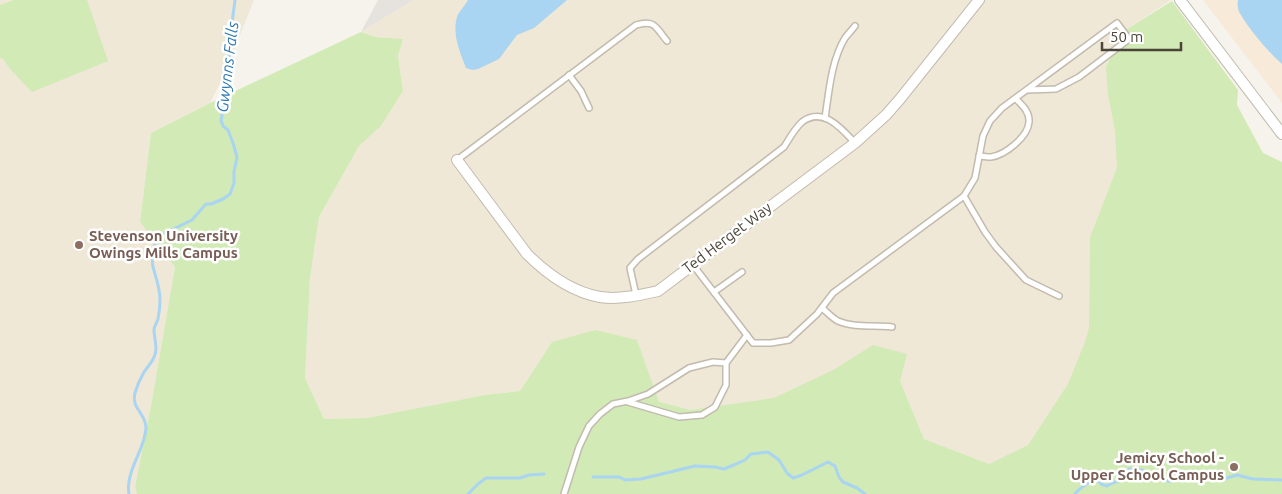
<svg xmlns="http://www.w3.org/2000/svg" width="1282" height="494" font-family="Ubuntu,sans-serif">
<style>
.commercial{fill:#f7ead8}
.industrial{fill:#e6e2dd}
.education{fill:#efe8d6}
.green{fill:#d2eab5}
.water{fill:#a9d4f2}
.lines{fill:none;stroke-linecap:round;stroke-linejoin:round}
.stream{stroke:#a9d4f2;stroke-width:3}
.lane-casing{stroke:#c2bbae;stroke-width:8}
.street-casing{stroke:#c2bbae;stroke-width:12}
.lane{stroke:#fff;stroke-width:5}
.street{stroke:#fff;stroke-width:10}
.education-dot{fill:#8d6e63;stroke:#fff;stroke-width:2}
.labels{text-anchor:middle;stroke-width:5;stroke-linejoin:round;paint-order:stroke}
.education-label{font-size:15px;font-weight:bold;fill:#785e54;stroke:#fff;text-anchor:start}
.street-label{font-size:15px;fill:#4b4439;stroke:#fff}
.water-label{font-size:16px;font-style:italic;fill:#2e7ab2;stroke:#fff}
</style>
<rect width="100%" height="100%" fill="#f6f3ec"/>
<polygon class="commercial" points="1203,0 1282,0 1282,103"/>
<polygon class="industrial" points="378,0 414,0 361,32"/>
<g class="education">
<polygon points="0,0 254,0 224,75 210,103 151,133 140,222 175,267 151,406 135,487 137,494 0,494"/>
<polygon points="414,0 1171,0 1127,29 1120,162 1090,237 1089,354 1028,445 989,464 924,439 900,381 786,398 691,410 659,403 637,340 552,342 520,391 485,395 367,418 324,419 305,378 310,278 319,217 359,146 381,126 403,91 398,56 403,39 375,37 361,32"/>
</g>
<g class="green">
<polygon points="14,0 87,0 108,61 32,92 11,70 3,59 0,58 0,5"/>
<polygon points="1172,1 1238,90 1237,105 1263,153 1282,162 1282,494 137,494 135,487 151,406 175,267 140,222 151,133 210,103 361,32 375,37 403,39 398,56 403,91 381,126 359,146 319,217 310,278 305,378 324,419 367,418 485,395 520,391 552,342 595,330 637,340 659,402 691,410 774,398 835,369 873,345 907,354 900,381 924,439 989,464 1028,445 1068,384 1085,342 1089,328 1090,237 1117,168 1115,131 1108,94 1106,67 1115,49 1123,42 1127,29"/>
</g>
<g class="water">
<path d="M468,0H567L534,28L517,35L499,59L478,69L472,70L466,68C460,52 452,35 457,17C459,11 465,6 468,0Z"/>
<path d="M1238,0H1282V64C1270,54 1249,29 1241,15C1238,11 1237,5 1238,0Z"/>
</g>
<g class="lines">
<g class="stream">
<polyline points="593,477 619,477 625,480 641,479 695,466 715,467 724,469 736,464 745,460 751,454 768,452 779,460 787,473 793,478 802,475 828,462 835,466 839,477 843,482 857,488 865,494"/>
<path d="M129,494C125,471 145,450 146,428C146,413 131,409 135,393C137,386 140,379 144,372C149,365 156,358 156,349C156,342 154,336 154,330C154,326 157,323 158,319C159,314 160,306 160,300C160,288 156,278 153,267C151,257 154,246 157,237L192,220L206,204H211L223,199L230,194L234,183V172L237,157L233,143L228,130L223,126L221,120L224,105L230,66L229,46L235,0"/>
<polyline points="468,494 478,484 486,478 520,478 529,475 544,474"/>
<path d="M1075,494C1079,488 1086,485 1092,480H1097L1101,484L1107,486C1113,481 1120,482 1127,478L1129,469L1142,470L1148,475L1168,481H1175L1184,479L1227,478L1237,475L1253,479L1282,480"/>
</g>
<g class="lane-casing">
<g id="lane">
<polyline points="569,75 581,91 589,108"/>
<path d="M825,118C829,92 831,61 845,38C848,34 852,30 855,26"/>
<path d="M979,156C982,156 987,157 991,157C1005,155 1028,137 1029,122C1030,112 1022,105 1016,99"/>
<path d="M457,160L636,25C655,19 656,28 667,41"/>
<polyline points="964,196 985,232 996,247 1026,280 1059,296"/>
<polyline points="693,265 753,343 771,343 789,340 817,314 833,293 964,196 975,178 983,136 990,121 1002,108 1117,23 1129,39 1079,77 1056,89 1028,90"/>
<polyline points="714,292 742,272"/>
<path d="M636,295L630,268L638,259L784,147C789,139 795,128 802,122C823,106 842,129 855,143"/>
<path d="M822,308C827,312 832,318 838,321C854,328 875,325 892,327"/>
<polyline points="628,402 679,417 702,415 715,407 726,385 726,363 747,335"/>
<polyline points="564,494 579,447 589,426 600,414 613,404 628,401 648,394 689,368 713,362 726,363"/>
</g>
</g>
<g class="street-casing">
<g id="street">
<polyline points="1180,0 1282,134"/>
<path d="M457,160L527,254C547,274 572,292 600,297C619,300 640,295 658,291L855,143L886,115L900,99L979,0"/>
</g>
</g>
<use href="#lane" class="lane"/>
<use href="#street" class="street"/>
</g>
<g class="education-dot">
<circle cx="79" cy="245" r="5"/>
<circle cx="1234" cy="467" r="5"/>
</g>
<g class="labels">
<g class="education-label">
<text x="89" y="241">Stevenson University<tspan x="89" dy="17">Owings Mills Campus</tspan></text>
<text x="1224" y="463" text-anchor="end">Jemicy School -<tspan x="1224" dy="17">Upper School Campus</tspan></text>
</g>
<g class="street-label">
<text transform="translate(727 238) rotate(-37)" y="5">Ted Herget Way</text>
</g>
<g class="water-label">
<text transform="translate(227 67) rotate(-83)" y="6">Gwynns Falls</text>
</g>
</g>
<path d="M1102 42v8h79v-8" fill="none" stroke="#4b4439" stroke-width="2.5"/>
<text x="1110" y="42" font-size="15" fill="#4b4439" stroke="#ffffff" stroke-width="4" paint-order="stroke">50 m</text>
</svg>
